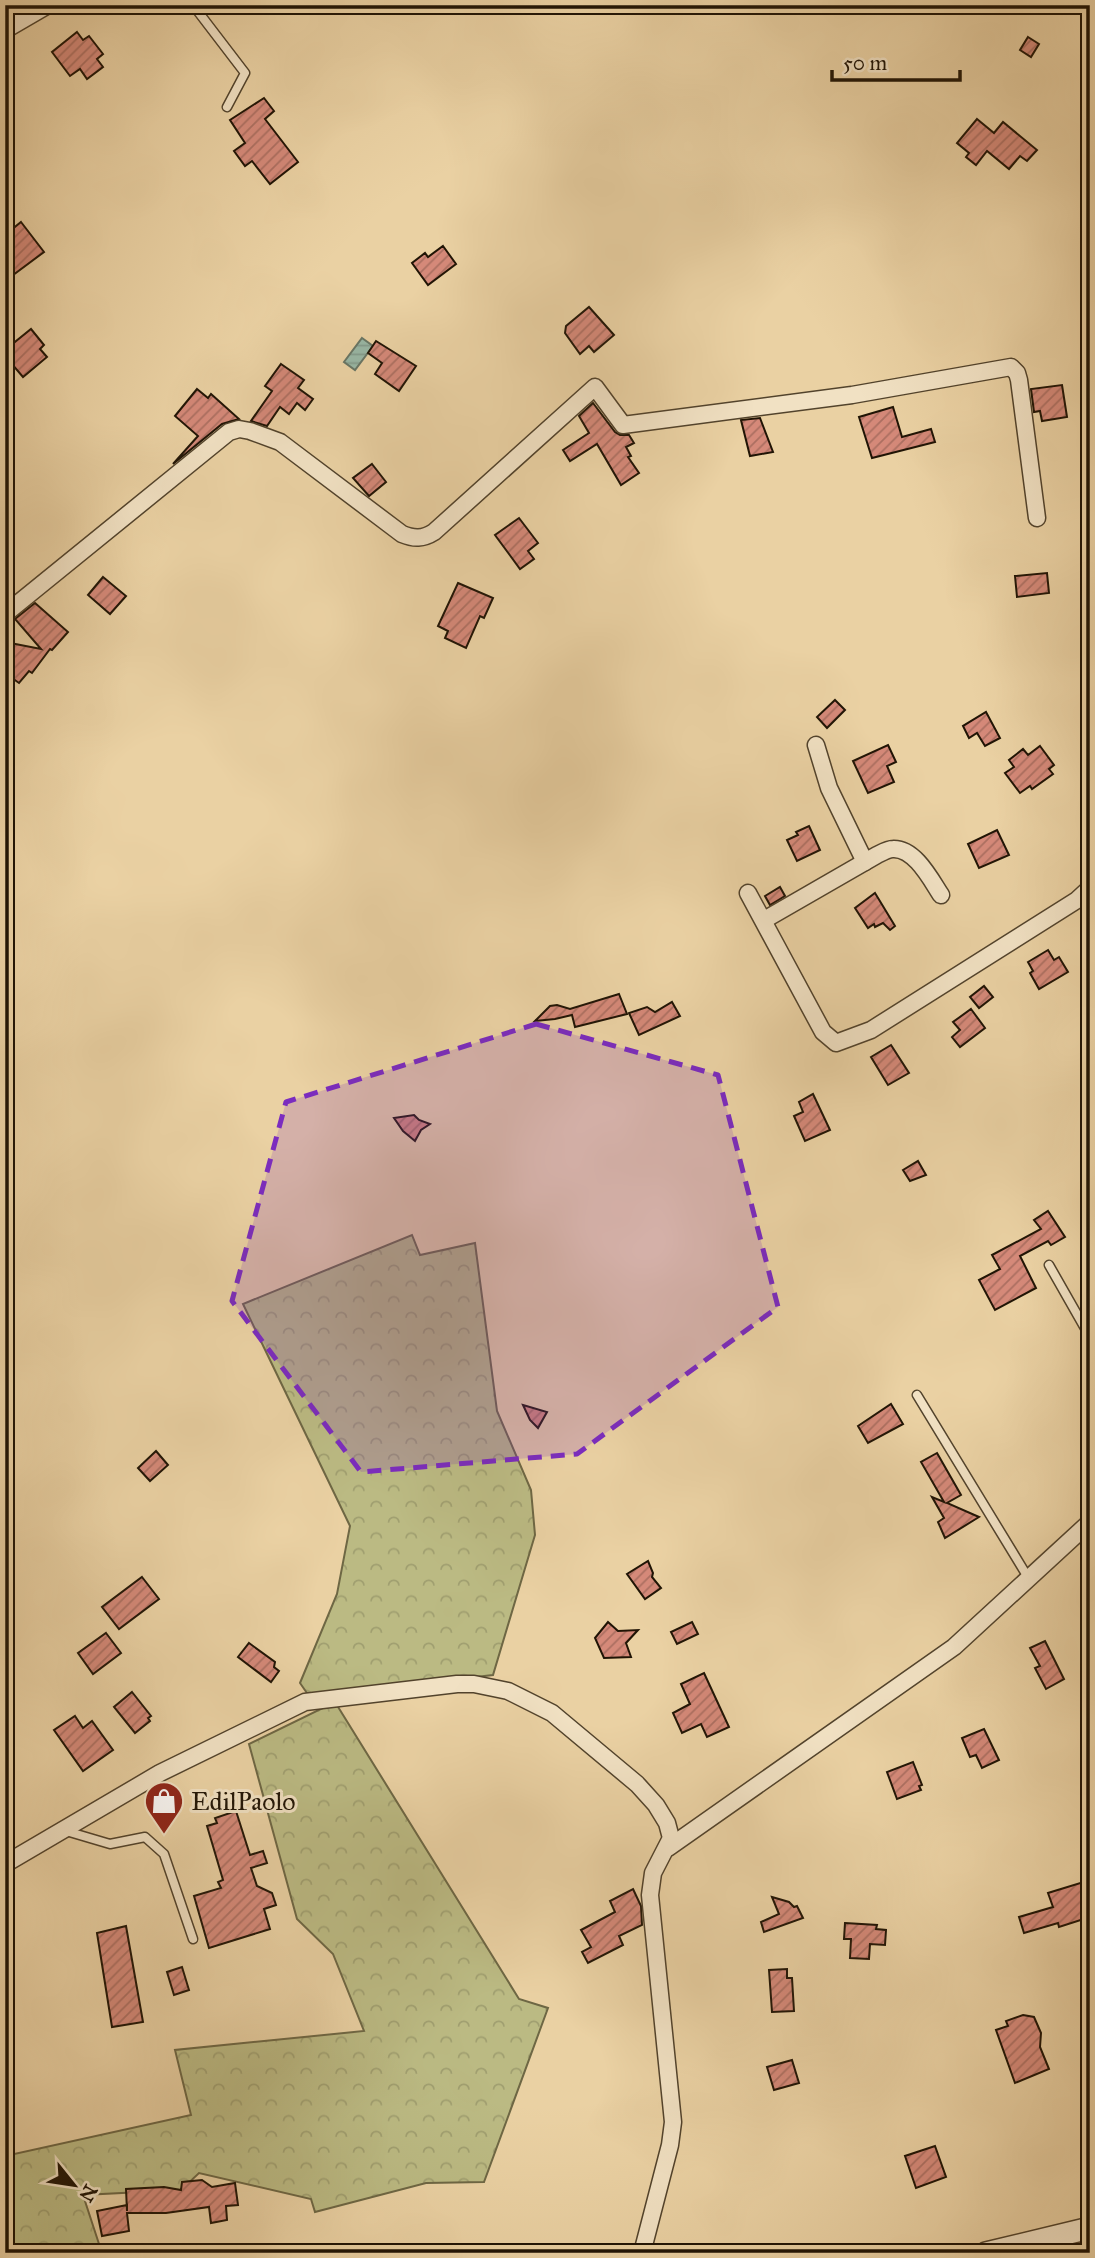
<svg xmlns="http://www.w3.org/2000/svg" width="1095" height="2258" font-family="'IM FELL Great Primer',serif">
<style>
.forest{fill:url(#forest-crowns);stroke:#6e6744;stroke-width:2}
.water{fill:url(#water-rules);stroke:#687665;stroke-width:2}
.building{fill:url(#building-hatch);stroke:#201405;stroke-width:2}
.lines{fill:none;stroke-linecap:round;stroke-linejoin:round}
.service-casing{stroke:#52432c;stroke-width:11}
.minor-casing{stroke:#52432c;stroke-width:19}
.tertiary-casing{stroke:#52432c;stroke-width:24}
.service{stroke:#f1e1c3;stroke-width:8}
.minor{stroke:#f1e1c3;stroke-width:16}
.tertiary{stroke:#f1e1c3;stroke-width:21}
.marked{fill:#7b2cbf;fill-opacity:0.2;stroke:#7b2cbf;stroke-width:5;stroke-dasharray:14 9;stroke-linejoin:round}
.labels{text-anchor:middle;stroke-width:6;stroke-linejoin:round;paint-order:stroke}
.poi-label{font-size:26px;fill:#201405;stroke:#f1e1c3;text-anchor:start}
</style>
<defs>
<pattern id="forest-crowns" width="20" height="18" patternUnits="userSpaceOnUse" patternTransform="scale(1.75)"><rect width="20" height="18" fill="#bbba83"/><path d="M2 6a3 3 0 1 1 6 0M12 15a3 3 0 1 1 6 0" fill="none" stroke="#a09f70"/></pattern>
<pattern id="water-rules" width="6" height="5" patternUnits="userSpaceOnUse" patternTransform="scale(1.75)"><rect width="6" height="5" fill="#98b7a5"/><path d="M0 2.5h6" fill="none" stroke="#839c8d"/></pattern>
<pattern id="building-hatch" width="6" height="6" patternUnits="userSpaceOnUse" patternTransform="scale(1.75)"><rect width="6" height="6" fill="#d58979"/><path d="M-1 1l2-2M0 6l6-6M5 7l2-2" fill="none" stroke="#ac6f61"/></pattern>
</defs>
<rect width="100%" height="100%" fill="#ead1a3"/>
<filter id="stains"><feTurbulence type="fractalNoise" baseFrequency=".00286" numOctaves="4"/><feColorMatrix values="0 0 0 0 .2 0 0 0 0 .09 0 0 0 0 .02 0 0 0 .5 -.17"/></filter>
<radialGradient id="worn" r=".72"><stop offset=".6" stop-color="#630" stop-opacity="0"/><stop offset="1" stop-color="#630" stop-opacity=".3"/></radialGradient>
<g class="forest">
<polygon points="412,1235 420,1255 475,1243 497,1411 531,1490 535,1535 493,1675 309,1696 300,1683 337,1594 350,1526 243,1304"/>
<polygon points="335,1702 519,1999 548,2008 484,2182 426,2183 315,2212 311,2199 199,2173 181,2190 83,2195 100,2247 5,2249 5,2156 191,2115 175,2050 364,2031 333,1954 297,1919 249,1744"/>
</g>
<polygon class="water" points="362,338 373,346 355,370 344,362"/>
<g class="building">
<polygon points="77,32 83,40 89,36 103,54 97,59 103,67 87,79 80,69 70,76 52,52"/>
<polygon points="1028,37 1039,44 1031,57 1020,50"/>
<polygon points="264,98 274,111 265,119 298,162 270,184 252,161 245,166 234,151 245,143 230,120"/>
<polygon points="977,119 994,133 1003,122 1037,150 1027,161 1020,156 1009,169 987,151 976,165 966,157 969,153 957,143"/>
<polygon points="21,222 44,252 5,281 5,235"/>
<polygon points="443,246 456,264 428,285 412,263 425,253 428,257"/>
<polygon points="589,307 614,335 594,352 589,346 580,354 565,333 566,326"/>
<polygon points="31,329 44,345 40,349 47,357 23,377 5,356 5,350"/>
<polygon points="376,341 416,366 399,391 375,374 382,363 368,353"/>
<polygon points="281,364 304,380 298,388 313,399 305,410 297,403 289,414 280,407 267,426 251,421 272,391 265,386"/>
<polygon points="1062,385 1067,417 1042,421 1040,411 1034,412 1031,389"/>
<polygon points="197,389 208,398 211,394 239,419 222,424 173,464 198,436 175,416"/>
<polygon points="593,403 615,432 620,435 629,435 634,443 626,447 631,456 628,457 639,473 621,485 597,444 570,461 563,450 589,433 579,416"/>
<polygon points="893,407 902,437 931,429 935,442 872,458 859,417"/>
<polygon points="760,418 773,452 750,456 741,420"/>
<polygon points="372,464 386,482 369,496 353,478"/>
<polygon points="519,518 538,543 528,551 534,559 520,569 495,535"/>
<polygon points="1047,573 1049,593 1017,597 1015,576"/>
<polygon points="103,577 126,596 110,614 88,595"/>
<polygon points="458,583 493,598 484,618 480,616 466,648 445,638 448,631 438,626"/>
<polygon points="35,603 68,632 52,650 50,649 32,673 29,671 19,683 5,673 5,642 41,649 15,619"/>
<polygon points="835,700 845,710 827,728 817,717"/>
<polygon points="986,712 1000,738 985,746 977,733 969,738 963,726"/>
<polygon points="888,745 896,762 887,766 894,782 868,793 853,761"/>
<polygon points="1040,746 1054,765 1049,769 1053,774 1032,789 1030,786 1020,793 1005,773 1014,767 1009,760 1023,749 1028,755"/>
<polygon points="809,826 820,850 797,861 787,840 798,835 796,832"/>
<polygon points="997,830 1009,855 979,868 968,844"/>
<polygon points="780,887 785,896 770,905 765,896"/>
<polygon points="875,893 895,926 890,930 883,923 875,927 874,924 868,928 855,908"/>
<polygon points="1048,950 1054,960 1059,957 1068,972 1039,989 1030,973 1033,971 1028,962"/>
<polygon points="984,986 993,997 979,1008 970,997"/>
<polygon points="619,994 627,1014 575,1027 572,1015 555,1019 535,1021 550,1006 557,1005 570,1009"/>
<polygon points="672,1002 680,1016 639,1035 629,1013 647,1007 655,1012"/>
<polygon points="971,1009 985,1028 960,1047 952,1037 960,1030 953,1022"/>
<polygon points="891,1045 909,1073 888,1085 871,1057"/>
<polygon points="813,1094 830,1130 805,1141 794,1116 803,1112 799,1102"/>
<polygon points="414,1115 419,1120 430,1124 421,1130 415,1141 403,1131 394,1118"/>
<polygon points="918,1161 926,1175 910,1181 903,1170"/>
<polygon points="1048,1211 1065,1237 1051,1245 1048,1241 1020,1256 1036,1288 995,1310 979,1280 1000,1269 992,1255 1041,1229 1034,1220"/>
<polygon points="891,1404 903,1424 868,1443 858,1426"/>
<polygon points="523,1405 547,1412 538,1428 530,1420"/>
<polygon points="156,1451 168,1465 150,1481 138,1468"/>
<polygon points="937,1453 961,1495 947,1503 979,1517 945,1538 938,1522 944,1518 932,1497 944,1502 921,1462"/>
<polygon points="648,1561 653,1573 652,1577 661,1588 645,1599 627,1574"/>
<polygon points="142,1577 159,1599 119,1629 102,1607"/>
<polygon points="608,1622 618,1631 638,1630 626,1643 631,1657 604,1658 595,1638"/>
<polygon points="692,1622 698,1634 677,1644 671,1632"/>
<polygon points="106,1633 121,1653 93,1674 78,1653"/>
<polygon points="1045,1641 1064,1679 1046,1689 1035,1668 1040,1666 1030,1648"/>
<polygon points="249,1643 275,1662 274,1667 279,1671 271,1682 238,1657"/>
<polygon points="704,1673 729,1727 707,1737 701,1724 682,1733 673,1713 690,1704 681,1684"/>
<polygon points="132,1692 151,1716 148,1718 150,1721 135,1733 114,1707"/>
<polygon points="75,1716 83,1728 92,1721 113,1750 83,1771 54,1730"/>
<polygon points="984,1729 999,1760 982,1768 976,1755 970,1757 962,1738"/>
<polygon points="913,1762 922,1785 919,1786 921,1790 897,1799 887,1772"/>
<polygon points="236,1811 250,1855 263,1851 267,1863 251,1868 257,1886 272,1893 276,1905 264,1909 270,1929 209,1948 194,1896 221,1888 218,1882 223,1880 207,1826 217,1823 215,1818"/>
<polygon points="1090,1880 1090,1917 1059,1927 1058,1923 1024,1933 1019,1917 1053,1907 1048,1893"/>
<polygon points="633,1889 641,1906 642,1925 619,1936 623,1945 588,1963 582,1952 591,1947 581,1930 615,1912 610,1901"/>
<polygon points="772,1897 789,1902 794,1907 797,1906 803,1918 764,1932 761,1922 779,1914"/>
<polygon points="845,1923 877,1925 876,1929 886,1930 885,1945 870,1944 869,1959 850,1958 851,1939 844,1939"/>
<polygon points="126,1926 143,2022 112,2027 97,1933"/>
<polygon points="182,1967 189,1990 174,1995 167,1972"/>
<polygon points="787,1969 787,1978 792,1978 794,2011 772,2012 769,1970"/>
<polygon points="1023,2015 1034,2017 1041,2033 1040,2047 1049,2069 1015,2083 996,2030 1008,2026 1006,2021"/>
<polygon points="792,2060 799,2083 774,2090 767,2067"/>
<polygon points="935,2146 946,2177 916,2188 905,2156"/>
<polygon points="202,2180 212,2187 235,2183 238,2205 226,2206 227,2220 211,2223 209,2207 166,2213 127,2213 129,2231 102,2236 97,2211 127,2205 127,2211 126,2189 164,2187 181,2190 182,2182"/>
</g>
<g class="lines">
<g class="service-casing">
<g id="service">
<polyline points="193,5 245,73 227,107"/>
<polyline points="1049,1265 1090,1337"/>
<polyline points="917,1395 1029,1579"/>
<polyline points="66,1831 110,1844 145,1837 164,1854 193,1939"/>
</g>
</g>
<g class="minor-casing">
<g id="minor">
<polyline points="5,30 48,5"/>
<path d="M5,614L229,432L239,429L250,431L280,442L402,534C414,539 423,539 434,532L595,387L623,425L852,395L1011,367L1017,373L1019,380L1037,518"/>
<polyline points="816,745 829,788 865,862"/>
<polyline points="748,893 823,1032 836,1043 871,1030 1077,900 1090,888"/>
<path d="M764,920L877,855C881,853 888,849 893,849C915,848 931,880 941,895"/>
<polyline points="668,1848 954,1647 1090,1522"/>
<polyline points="5,1864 160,1773 305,1702 457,1684 474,1684 508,1691 552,1713 637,1784 656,1805 667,1823 671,1838 653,1873 650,1895 673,2122 670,2145 642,2253"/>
</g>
</g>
<g class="tertiary-casing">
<polyline id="tertiary" points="986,2253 1090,2228"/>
</g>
<use href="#service" class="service"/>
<use href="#minor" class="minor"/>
<use href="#tertiary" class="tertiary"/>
</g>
<path class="marked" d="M536,1024L718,1075L778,1307L577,1454L361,1472L232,1301L286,1102Z"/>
<defs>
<g id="shop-pin" transform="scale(2.0125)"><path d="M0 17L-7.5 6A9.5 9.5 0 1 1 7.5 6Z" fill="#8f2418" stroke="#f1e1c3"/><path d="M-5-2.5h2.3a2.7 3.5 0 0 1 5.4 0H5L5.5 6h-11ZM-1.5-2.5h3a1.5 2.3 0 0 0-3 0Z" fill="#fff"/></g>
</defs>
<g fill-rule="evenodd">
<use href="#shop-pin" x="164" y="1801"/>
</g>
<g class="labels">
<g class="poi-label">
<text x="191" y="1810">EdilPaolo</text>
</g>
</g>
<rect width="1095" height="2258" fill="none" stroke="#ead1a3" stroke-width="28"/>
<rect x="7" y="7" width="1081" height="2244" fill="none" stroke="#201405" stroke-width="3.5"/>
<rect x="14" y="14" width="1067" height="2230" fill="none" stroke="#201405" stroke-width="2"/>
<g transform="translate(74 2185) rotate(120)" stroke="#f1e1c3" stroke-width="5" paint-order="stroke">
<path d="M0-5L12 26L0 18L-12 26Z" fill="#201405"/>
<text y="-10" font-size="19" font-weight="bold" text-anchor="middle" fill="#201405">N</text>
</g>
<path d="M832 70v10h128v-10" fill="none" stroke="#201405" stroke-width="3.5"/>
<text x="843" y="70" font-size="21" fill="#201405" stroke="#f1e1c3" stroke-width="5" paint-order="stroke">50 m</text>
<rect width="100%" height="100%" filter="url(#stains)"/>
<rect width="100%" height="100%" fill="url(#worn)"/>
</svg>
